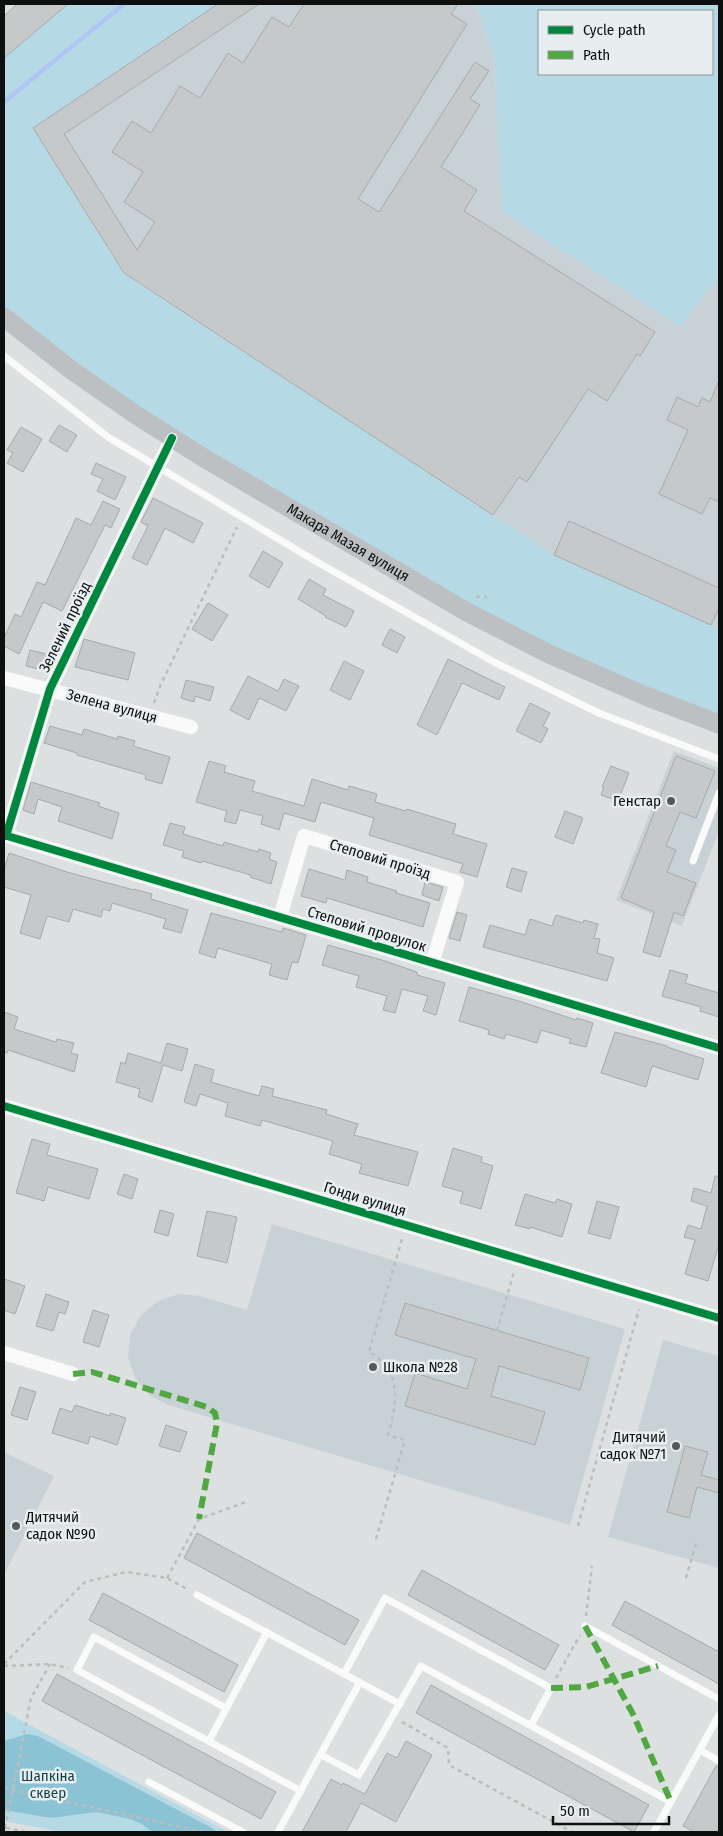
<svg xmlns="http://www.w3.org/2000/svg" width="723" height="1836" font-family="'Fira Sans Condensed',sans-serif">
<style>
.built{fill:#c8d2d6}
.green{fill:#b5dae6;fill-rule:evenodd}
.forest{fill:#8cc3d4}
.lines{fill:none;stroke-linecap:round;stroke-linejoin:round}
.stream{stroke:#afc6f4;stroke-width:4.5}
.building{fill:#c6c9ca;stroke:#a6a9a9}
.path{stroke:#bcbdbd;stroke-width:2.5;stroke-dasharray:4 4;stroke-linecap:butt}
.lane{stroke:#fafafa;stroke-width:7}
.street{stroke:#fafafa;stroke-width:14}
.secondary{stroke:#bdc0c2;stroke-width:19}
.quiet{stroke:#51a842;stroke-width:6;stroke-dasharray:12 6;stroke-linecap:butt}
.cycleway-casing{stroke:#e7eef0;stroke-width:11}
.cycleway{stroke:#00873e;stroke-width:8}
.poi-dot{fill:#565959;stroke:#e7eef0;stroke-width:2}
.labels{text-anchor:middle;stroke-width:5;stroke-linejoin:round;paint-order:stroke}
.street-label{font-size:15px;fill:#0e1010;stroke:#e7eef0}
.poi-label{font-size:15px;fill:#0e1010;stroke:#e7eef0;text-anchor:end}
.park-label{font-size:15px;fill:#133f4c;stroke:#e7eef0}
</style>
<rect width="100%" height="100%" fill="#dce0e1"/>
<g class="built">
<polygon points="218,4 476,4 494,57 503,212 680,325 719,277 719,629 554,555 124,273 33,128"/>
<polygon points="674,751 719,768 719,831 682,926 616,900"/>
<polygon points="272,1224 625,1329 570,1525 168,1405 149,1395 135,1378 128,1357 130,1335 141,1315 158,1301 179,1294 200,1296 247,1310"/>
<polygon points="663,1340 719,1356 719,1568 608,1537"/>
<polygon points="4,1452 54,1476 4,1575"/>
</g>
<g class="green">
<polygon points="68,4 218,4 33,128 123,273 554,555 719,629 719,717 650,691 481,612 137,408 4,309 4,58"/>
<path d="M476,4H719V277L680,326L502,212L494,57ZM539,11H712V74H539Z"/>
<polygon points="4,1711 228,1832 62,1832 4,1821"/>
</g>
<polygon class="forest" points="27,1734 38,1736 210,1827 217,1832 152,1832 142,1824 130,1819 97,1812 51,1818 4,1810 4,1741"/>
<g class="lines">
<polyline class="stream" points="4,102 124,4"/>
</g>
<g class="building">
<polygon points="17,4 68,4 4,58 4,16"/>
<polygon points="218,4 259,4 64,134 137,250 155,222 124,202 143,172 112,152 132,121 151,133 180,86 200,98 228,53 243,63 272,17 289,27 304,4 458,4 451,14 467,24 358,199 379,212 475,62 489,71 470,99 480,105 441,167 477,190 464,211 655,332 640,356 637,354 607,401 588,389 527,482 519,477 493,515 124,273 33,128"/>
<polygon points="719,380 719,502 710,498 702,514 659,494 688,430 667,420 677,397 698,407 702,398 710,402"/>
<polygon points="59,425 77,435 67,452 49,441"/>
<polygon points="21,427 42,439 23,472 7,463 13,453 7,450"/>
<polygon points="96,463 126,477 115,500 97,491 103,479 91,474"/>
<polygon points="153,498 203,523 193,543 165,528 147,565 132,558 148,526 141,522"/>
<polygon points="103,501 120,509 111,528 105,525 62,611 43,602 19,654 4,646 4,638 15,614 21,617 37,582 45,585 76,518 91,525"/>
<polygon points="569,521 719,588 719,608 711,625 554,555"/>
<polygon points="263,551 283,563 269,588 249,576"/>
<polygon points="309,579 326,589 323,595 354,611 346,627 325,617 326,616 298,599"/>
<polygon points="208,603 228,615 212,641 192,629"/>
<polygon points="390,629 405,637 397,653 382,645"/>
<polygon points="84,639 135,653 128,680 75,667"/>
<polygon points="30,650 46,654 43,670 26,666"/>
<polygon points="448,659 505,687 499,700 462,683 437,735 417,725"/>
<polygon points="344,661 364,671 350,700 330,690"/>
<polygon points="248,676 278,691 284,679 299,686 286,711 259,698 249,720 230,710"/>
<polygon points="186,680 214,687 210,701 195,696 194,702 181,698"/>
<polygon points="530,703 550,713 543,726 548,729 541,743 516,731"/>
<polygon points="50,726 82,735 84,729 117,739 118,736 135,741 133,746 170,757 162,784 145,779 146,775 77,755 77,753 44,743"/>
<polygon points="676,756 715,771 696,818 680,812 666,846 676,850 667,872 696,883 683,916 674,912 660,957 643,952 654,912 621,898"/>
<polygon points="209,761 226,766 224,772 255,781 252,791 304,806 312,779 348,790 349,786 377,794 375,802 406,811 407,809 456,824 453,834 487,844 477,877 460,872 463,864 369,835 374,818 321,802 315,822 284,813 279,830 261,824 263,816 240,810 236,824 224,821 227,811 196,802"/>
<polygon points="611,766 629,773 618,801 601,795 604,787 602,787"/>
<polygon points="31,782 100,803 98,806 119,813 112,839 58,821 62,807 38,799 34,814 23,810"/>
<polygon points="565,811 583,818 573,844 555,837"/>
<polygon points="170,823 185,827 183,834 223,846 224,842 258,852 259,849 271,853 269,859 277,862 271,884 250,877 251,875 202,861 201,863 182,857 184,851 163,845"/>
<polygon points="9,853 67,872 134,890 134,889 152,894 151,899 188,910 181,933 163,928 166,919 112,903 110,911 103,909 101,917 73,909 69,922 47,916 40,939 20,933 31,895 4,887 4,870"/>
<polygon points="512,868 527,872 521,892 506,887"/>
<polygon points="309,869 345,880 347,870 368,877 367,882 397,891 396,893 430,903 423,927 327,898 326,903 301,896"/>
<polygon points="425,882 443,887 439,901 422,895"/>
<polygon points="457,912 467,915 460,941 449,938"/>
<polygon points="211,913 282,932 283,928 306,935 298,963 292,962 287,980 269,975 272,964 218,948 215,958 199,953"/>
<polygon points="556,915 583,923 584,920 598,924 594,938 600,939 597,953 614,958 607,981 483,947 490,925 525,935 530,919 552,926"/>
<polygon points="328,945 385,961 417,972 417,975 445,983 436,1015 423,1011 428,996 402,989 395,1013 383,1010 387,996 356,987 359,976 322,965"/>
<polygon points="670,970 688,975 685,983 719,993 719,1017 700,1011 701,1007 662,996"/>
<polygon points="469,987 522,1002 576,1020 577,1018 593,1023 586,1047 569,1043 571,1039 541,1030 537,1043 506,1034 504,1039 488,1034 489,1030 459,1021"/>
<polygon points="4,1012 18,1017 14,1029 56,1042 57,1039 74,1043 71,1053 78,1055 74,1072 8,1050 7,1053 4,1053"/>
<polygon points="615,1032 667,1046 667,1047 704,1059 698,1080 652,1066 646,1087 601,1073"/>
<polygon points="167,1043 188,1049 182,1071 163,1065 152,1102 138,1097 140,1089 116,1082 121,1062 125,1064 128,1053 161,1063"/>
<polygon points="195,1064 214,1070 211,1082 259,1096 262,1086 274,1089 272,1096 327,1110 326,1114 358,1124 354,1135 418,1152 408,1186 359,1173 362,1164 329,1154 333,1141 262,1120 260,1126 225,1116 228,1103 200,1094 196,1106 184,1102"/>
<polygon points="32,1139 50,1144 47,1155 98,1169 89,1199 48,1187 44,1201 16,1193"/>
<polygon points="453,1148 482,1157 481,1162 493,1166 481,1209 460,1203 463,1192 442,1186"/>
<polygon points="124,1174 138,1179 132,1199 117,1194"/>
<polygon points="715,1176 719,1176 719,1244 708,1281 685,1274 695,1240 684,1237 688,1225 701,1229 707,1206 691,1201 694,1188 711,1193"/>
<polygon points="525,1194 555,1203 557,1199 572,1204 562,1237 530,1227 530,1229 515,1225"/>
<polygon points="597,1201 619,1207 610,1239 588,1233"/>
<polygon points="160,1210 174,1214 168,1236 154,1232"/>
<polygon points="207,1211 237,1217 227,1263 197,1256"/>
<polygon points="4,1279 25,1286 15,1314 4,1310"/>
<polygon points="46,1294 69,1302 65,1314 59,1312 53,1331 36,1326"/>
<polygon points="405,1303 589,1358 580,1390 499,1366 491,1396 545,1412 535,1445 405,1406 415,1373 467,1389 476,1359 395,1335"/>
<polygon points="93,1310 109,1315 99,1347 83,1342"/>
<polygon points="20,1387 36,1392 27,1420 11,1415"/>
<polygon points="75,1405 110,1416 110,1413 126,1418 117,1445 90,1436 88,1444 52,1433 60,1408 72,1412"/>
<polygon points="166,1425 187,1432 180,1452 159,1446"/>
<polygon points="685,1446 708,1452 701,1475 719,1480 719,1493 697,1487 689,1518 667,1512"/>
<polygon points="197,1533 359,1620 345,1645 184,1558"/>
<polygon points="422,1570 559,1645 545,1670 408,1595"/>
<polygon points="103,1593 238,1665 224,1692 89,1620"/>
<polygon points="625,1601 719,1652 719,1684 612,1625"/>
<polygon points="57,1674 276,1792 261,1819 42,1701"/>
<polygon points="431,1685 649,1805 634,1832 416,1713"/>
<polygon points="406,1741 432,1755 396,1822 361,1803 346,1832 302,1832 331,1779 342,1785 343,1783 365,1794 387,1753 397,1758"/>
<polygon points="716,1766 719,1766 719,1832 694,1832 683,1826"/>
</g>
<g class="lines">
<g class="path">
<polyline points="476,597 487,597"/>
<polyline points="154,703 161,684 237,527"/>
<polyline points="497,1331 514,1272"/>
<polyline points="578,1526 639,1309"/>
<path d="M376,1539L405,1440L388,1435C397,1404 403,1371 369,1352L402,1239"/>
<polyline points="167,1578 199,1519 249,1501"/>
<polyline points="686,1578 697,1540"/>
<polyline points="586,1616 592,1566"/>
<polyline points="4,1664 85,1582 126,1572 167,1578 187,1589"/>
<polyline points="4,1666 50,1664 68,1668"/>
<polyline points="556,1678 580,1635"/>
<polyline points="402,1722 448,1748 449,1765 572,1832"/>
<polyline points="4,1788 204,1832"/>
<polyline points="5,1828 31,1698 50,1664"/>
<polyline points="6,1828 26,1832"/>
</g>
<g class="lane">
<polyline points="4,356 108,437 317,562 494,662 599,713 719,759"/>
<polyline points="693,861 719,793"/>
<polyline points="197,1595 400,1704"/>
<polyline points="585,1626 719,1699"/>
<polyline points="344,1674 385,1598 551,1688 531,1725"/>
<polyline points="226,1708 94,1637 77,1670 301,1791"/>
<polyline points="209,1741 267,1632"/>
<polyline points="700,1750 719,1761"/>
<polyline points="321,1755 359,1775 421,1666 671,1802"/>
<polyline points="149,1782 243,1832"/>
<polyline points="278,1832 360,1682"/>
<polyline points="654,1832 719,1715"/>
</g>
<g class="street">
<polyline points="4,678 191,727"/>
<polyline points="4,835 719,1048"/>
<polyline points="6,836 50,689 172,438"/>
<polyline points="280,917 304,836 457,882 432,963"/>
<polyline points="4,1106 719,1318"/>
<polyline points="4,1353 73,1374"/>
</g>
<path class="secondary" id="s1" d="M4,317L70,369L133,413L204,458L467,612L549,654L648,697L719,724"/>
<g class="quiet">
<polyline points="73,1374 92,1372 207,1407 215,1413 217,1423 199,1519"/>
<polyline points="585,1626 634,1716 671,1802"/>
<polyline points="551,1688 586,1687 658,1666"/>
</g>
<g class="cycleway-casing">
<g id="cycleway">
<polyline points="4,835 719,1048"/>
<polyline points="6,836 50,689 172,438"/>
<polyline points="4,1106 719,1318"/>
</g>
</g>
<use href="#cycleway" class="cycleway"/>
</g>
<g class="poi-dot">
<circle cx="671" cy="801" r="5"/>
<circle cx="373" cy="1367" r="5"/>
<circle cx="676" cy="1446" r="5"/>
<circle cx="16" cy="1526" r="5"/>
</g>
<g class="labels">
<g class="street-label">
<text dy="5" stroke="none"><textPath href="#s1" startOffset="412">Макара Мазая вулиця</textPath></text>
<text transform="translate(65 627) rotate(-64)" y="5">Зелений проїзд</text>
<text transform="translate(112 706) rotate(15)" y="5">Зелена вулиця</text>
<text transform="translate(380 859) rotate(17)" y="5">Степовий проїзд</text>
<text transform="translate(367 929) rotate(17)" y="5">Степовий провулок</text>
<text transform="translate(365 1199) rotate(17)" y="5">Гонди вулиця</text>
</g>
<g class="poi-label">
<text x="661" y="806">Генстар</text>
<text x="383" y="1372" text-anchor="start">Школа №28</text>
<text x="666" y="1442">Дитячий<tspan x="666" dy="17">садок №71</tspan></text>
<text x="26" y="1522" text-anchor="start">Дитячий<tspan x="26" dy="17">садок №90</tspan></text>
</g>
<g class="park-label">
<text x="48" y="1781">Шапкіна<tspan x="48" dy="17">сквер</tspan></text>
</g>
</g>
<rect width="723" height="1836" fill="none" stroke="#0e1010" stroke-width="10"/>
<rect x="538" y="10" width="175" height="65" fill="#e7eef0" stroke="#909596"/>
<rect x="548" y="26" width="25" height="8" fill="#00873e" stroke="#909596"/>
<text x="583" y="35" font-size="15" fill="#0e1010">Cycle path</text>
<rect x="548" y="51" width="25" height="8" fill="#51a842" stroke="#909596"/>
<text x="583" y="60" font-size="15" fill="#0e1010">Path</text>
<path d="M553 1816v8h116v-8" fill="none" stroke="#0e1010" stroke-width="2.5"/>
<text x="560" y="1816" font-size="15" fill="#0e1010" stroke="#e7eef0" stroke-width="4" paint-order="stroke">50 m</text>
</svg>
